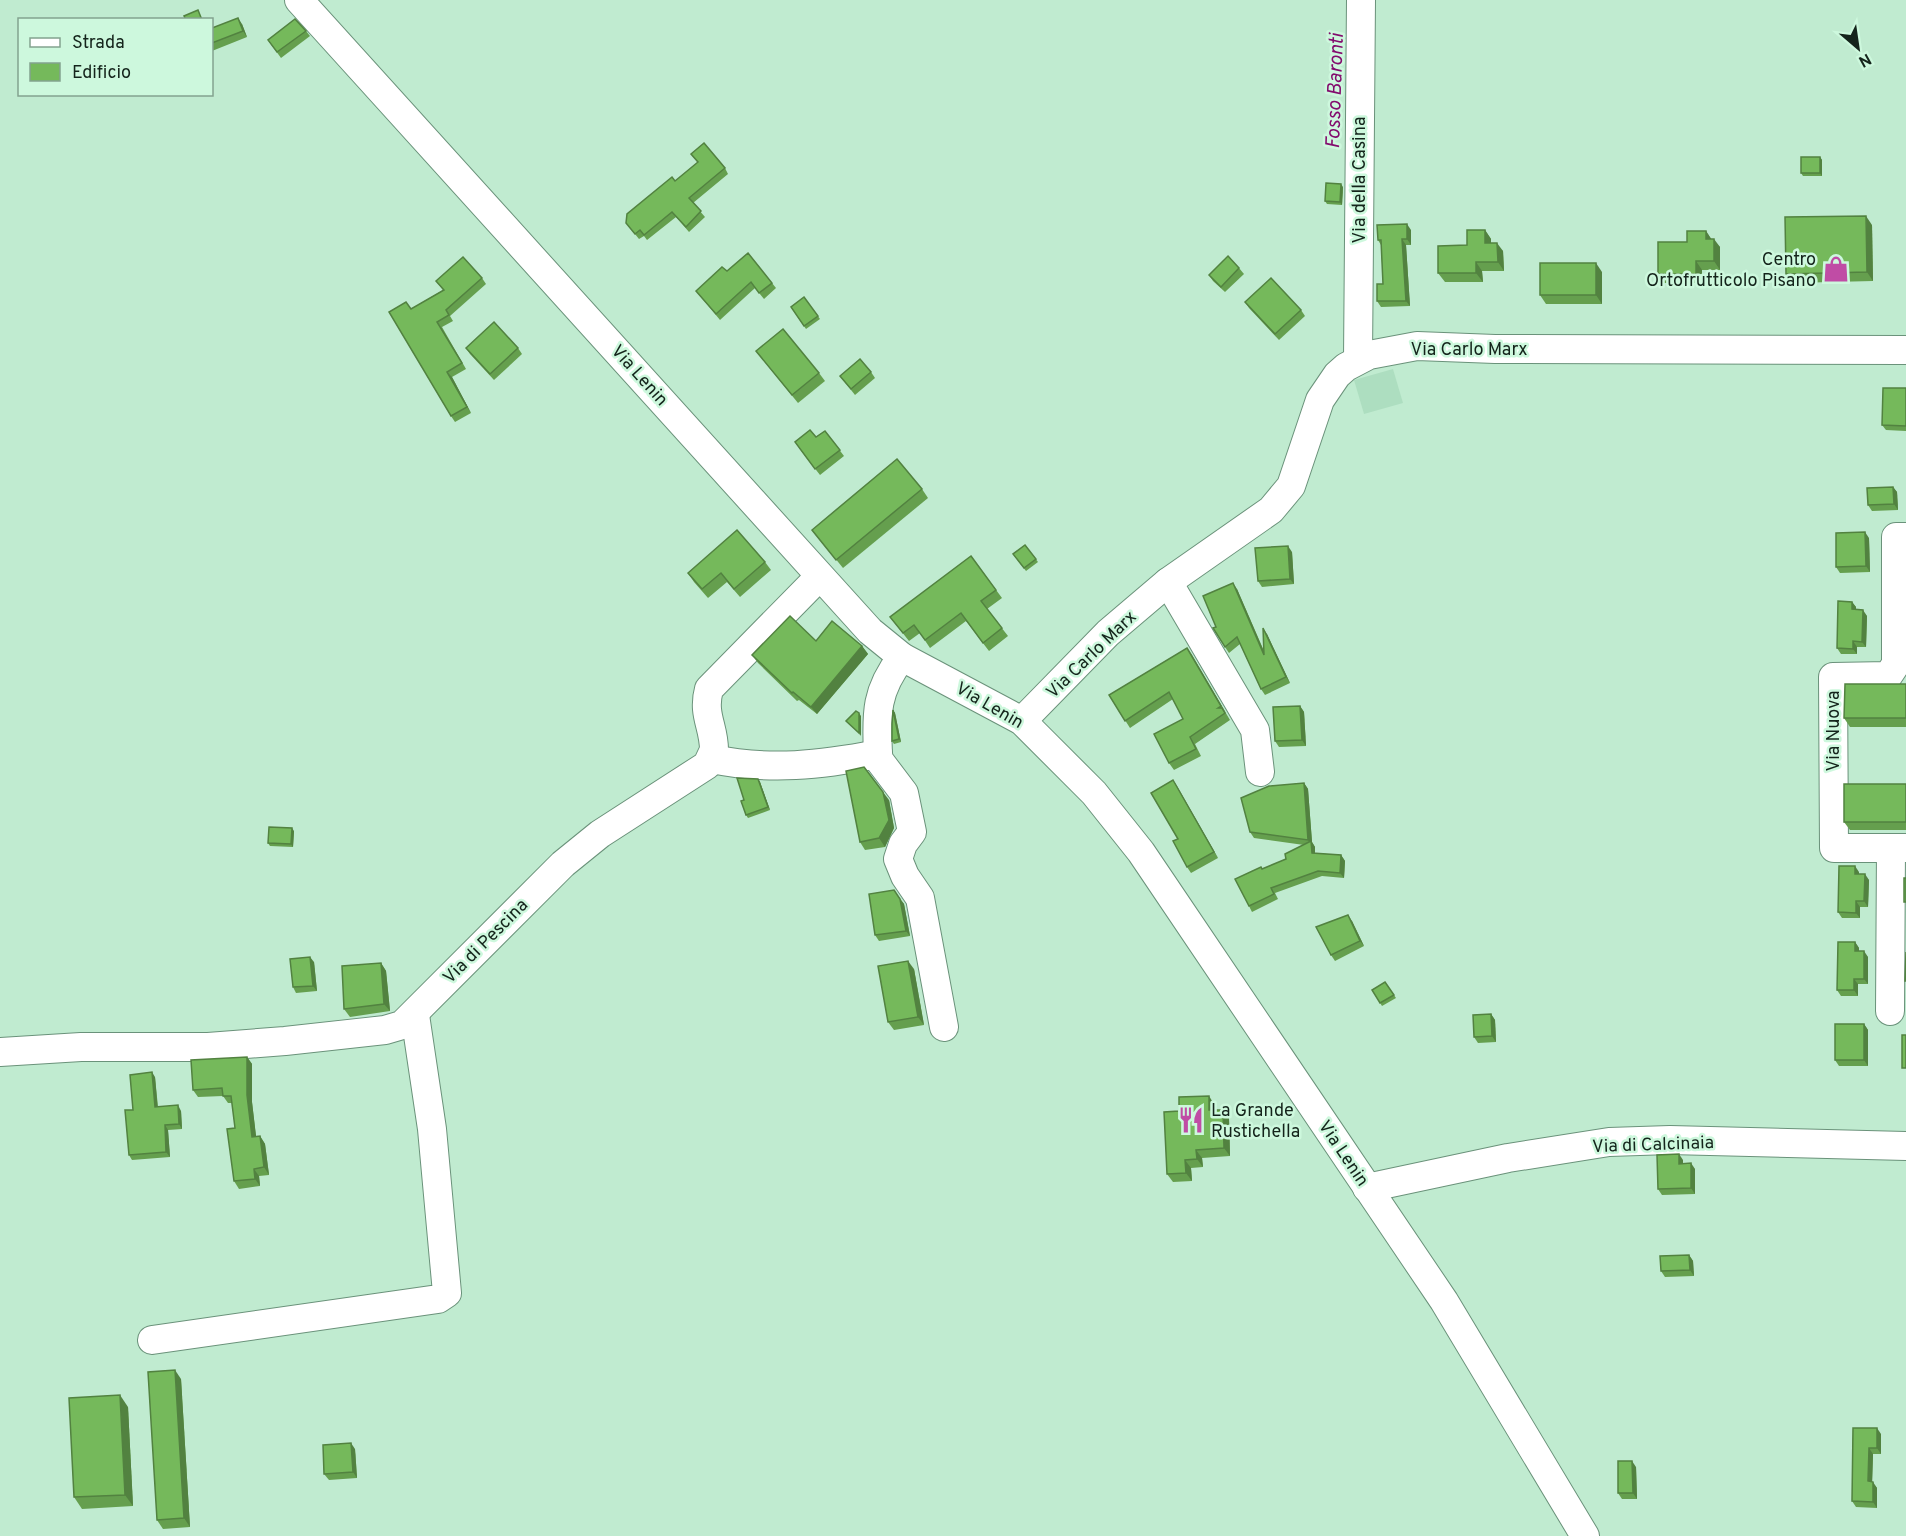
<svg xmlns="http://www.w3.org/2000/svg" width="1906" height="1536" font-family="Overpass,sans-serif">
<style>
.built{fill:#addec0}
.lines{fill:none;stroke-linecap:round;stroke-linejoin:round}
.minor-casing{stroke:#6a927a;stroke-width:30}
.minor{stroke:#fff;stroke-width:28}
.wall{fill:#659f4e}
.shaded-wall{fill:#528240}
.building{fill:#75b95b;stroke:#528240;stroke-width:1.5}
.labels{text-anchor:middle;stroke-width:5;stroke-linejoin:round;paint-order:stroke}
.street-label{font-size:18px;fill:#14241b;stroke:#cdf8dd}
.poi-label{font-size:18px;fill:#14241b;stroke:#cdf8dd;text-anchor:end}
.water-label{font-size:20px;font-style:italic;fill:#830c6d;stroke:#cdf8dd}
</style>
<rect width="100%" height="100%" fill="#c0ebd0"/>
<polygon class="built" points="1393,369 1403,403 1364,414 1354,380"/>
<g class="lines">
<g class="minor-casing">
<g id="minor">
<polyline points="299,0 870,631 902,657 1022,721 1094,793 1141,852 1444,1301 1585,1536"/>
<polyline points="1358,359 1361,0"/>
<polyline points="1906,537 1896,537 1896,664 1888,676 1833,677 1834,848 1906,848"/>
<polyline points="1168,582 1255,730 1260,772"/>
<path d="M902,657C876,690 876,713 878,754L879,760L904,793L912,832L903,844L898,859L905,876L920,898L944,1027"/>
<polyline points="1022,721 1108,633 1168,582 1271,510 1291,486 1320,400 1337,375 1346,367 1369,355 1417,346 1495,349 1906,350"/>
<path d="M712,759C770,771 821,765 878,754"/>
<polyline points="1890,1011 1891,848"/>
<path d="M0,1052L81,1047H208L285,1041L385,1030L402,1025L563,864L600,834L707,765L714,750C714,726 702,715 709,689L819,577"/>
<polyline points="1367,1188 1508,1158 1609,1142 1670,1140 1906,1146"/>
<polyline points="152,1340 438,1299 447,1293 432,1129 415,1015"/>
</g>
</g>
<use href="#minor" class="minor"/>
</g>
<g class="wall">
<polygon points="242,24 247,37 212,51 212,28"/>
<polygon points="306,31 310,36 281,58 268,40"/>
<polygon points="691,154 725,168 728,174 693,203 705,217 689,232 676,217 647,240 644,236 639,239 626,223 698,163"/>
<polygon points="1820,157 1822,160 1822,176 1803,176 1801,173"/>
<polygon points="1343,187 1342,205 1327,204 1325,201"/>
<polygon points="1872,225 1873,281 1792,283 1786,274"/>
<polygon points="1411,230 1411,245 1406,245 1410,306 1381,307 1377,301 1383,284 1381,245 1378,240"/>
<polygon points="1485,230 1491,239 1491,243 1503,251 1504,271 1482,271 1483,282 1445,282 1438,273 1467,245"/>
<polygon points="1706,231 1711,239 1720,247 1720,270 1702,270 1702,283 1664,283 1658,274 1687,242"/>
<polygon points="1239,268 1244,274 1225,292 1213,281 1209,275"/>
<polygon points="727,271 772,283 776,288 764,299 755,288 720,320 696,291"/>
<polygon points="1602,272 1602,304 1546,304 1540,295"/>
<polygon points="482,278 486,284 450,316 453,321 442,327 466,369 452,377 471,413 455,422 451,416 411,309 443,290 436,281"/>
<polygon points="804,297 820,319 806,329 791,307"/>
<polygon points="1245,302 1301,310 1305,316 1279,340 1249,308"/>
<polygon points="466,348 518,348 522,354 494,380 470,354"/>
<polygon points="756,351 819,373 825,381 798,403"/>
<polygon points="871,372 875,378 855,395 840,376"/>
<polygon points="1906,388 1906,431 1886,430 1882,425"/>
<polygon points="825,431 844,456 820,475 799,448 816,437"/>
<polygon points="1893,487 1897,492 1898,510 1872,511 1868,505"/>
<polygon points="922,489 928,498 843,568 812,530"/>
<polygon points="1869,538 1870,572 1840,573 1836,567"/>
<polygon points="1025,545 1038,562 1026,571 1013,554"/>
<polygon points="1292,552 1294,584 1262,587 1258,581"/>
<polygon points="971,556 1002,598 987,609 1008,636 989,651 966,621 930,648 920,633 909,641 890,617"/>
<polygon points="765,562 771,570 740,597 727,582 708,598 694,582 688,573"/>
<polygon points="1237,589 1264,651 1267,634 1290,683 1265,695 1261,689 1240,644 1229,653 1225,647 1216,627"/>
<polygon points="1852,602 1856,607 1856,609 1867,616 1866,647 1857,647 1857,654 1841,654 1837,648"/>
<polygon points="816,641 862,646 868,654 817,714 799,700 797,701 758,663 752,655"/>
<polygon points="1187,648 1230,720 1195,744 1201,756 1174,770 1169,763 1183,719 1173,699 1130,728 1109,695"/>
<polygon points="1906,684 1906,727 1850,727 1844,718"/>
<polygon points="1300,706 1304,712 1306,746 1279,747 1275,741"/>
<polygon points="893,710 895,713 901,742 894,744 892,741"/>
<polygon points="758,779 760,782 770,810 748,818 746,815 744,800"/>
<polygon points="1173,780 1218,858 1191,873 1187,867 1178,839"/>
<polygon points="1304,783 1308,789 1312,842 1315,847 1315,853 1341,855 1345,861 1344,878 1322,876 1275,893 1278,899 1252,912 1249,906 1262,869 1286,859 1304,845 1254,838 1250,832"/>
<polygon points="1906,784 1906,830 1850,830 1844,822"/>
<polygon points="889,800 894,828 885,847 865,850 860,842"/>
<polygon points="294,831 293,847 270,846 268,843"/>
<polygon points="1859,872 1859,874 1869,880 1868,907 1860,907 1860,918 1842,918 1838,912"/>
<polygon points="894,890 904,904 910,936 879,941 875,935"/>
<polygon points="1352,921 1364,946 1335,961 1331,955"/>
<polygon points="1855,942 1859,948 1859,951 1868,957 1868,984 1858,984 1858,996 1841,996 1837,990"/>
<polygon points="314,962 317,991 296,993 293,987"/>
<polygon points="381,963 386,971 390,1011 350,1017 344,1009"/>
<polygon points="914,969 924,1025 894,1030 888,1022"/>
<polygon points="1385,982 1396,998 1382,1006 1372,990"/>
<polygon points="1491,1014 1495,1020 1496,1042 1478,1043 1474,1037"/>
<polygon points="1864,1024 1868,1030 1868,1066 1839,1066 1835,1060"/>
<polygon points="247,1057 252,1064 252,1102 256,1137 260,1136 265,1144 269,1175 259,1176 260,1186 239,1189 234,1181 235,1128 232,1103 228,1103 223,1096 198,1097 193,1090"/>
<polygon points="155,1077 158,1107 181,1111 182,1129 168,1130 170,1157 132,1160 129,1155 133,1110"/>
<polygon points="1214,1104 1215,1110 1229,1118 1230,1156 1202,1158 1203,1167 1191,1168 1192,1181 1173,1182 1167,1174 1179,1111"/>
<polygon points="1683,1160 1683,1163 1695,1169 1695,1194 1662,1195 1658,1189"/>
<polygon points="1689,1255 1693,1261 1694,1276 1665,1277 1661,1271"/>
<polygon points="181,1379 190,1527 163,1529 157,1520"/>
<polygon points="128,1407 133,1506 82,1509 74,1497"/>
<polygon points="1853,1428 1881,1434 1881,1454 1873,1454 1872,1482 1877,1488 1877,1508 1856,1507 1852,1501"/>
<polygon points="355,1449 357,1478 329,1480 324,1474"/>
<polygon points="1636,1467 1637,1499 1622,1499 1618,1493"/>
</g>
<g class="shaded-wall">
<polygon points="238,18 242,24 247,37 243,31"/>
<polygon points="1820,157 1822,160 1822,176 1820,173"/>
<polygon points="1341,184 1343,187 1342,205 1340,202"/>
<polygon points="1866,216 1872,225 1873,281 1867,272"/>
<polygon points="1407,224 1411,230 1411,245 1407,239"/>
<polygon points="1485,230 1491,239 1491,251 1485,243"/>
<polygon points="1706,231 1712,240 1706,239"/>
<polygon points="1402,239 1406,245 1410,306 1406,301"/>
<polygon points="1714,239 1720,247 1720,270 1714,261"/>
<polygon points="1497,243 1503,251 1504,271 1498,262"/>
<polygon points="1696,261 1702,270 1702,283 1696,274"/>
<polygon points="1476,262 1482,271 1483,282 1476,273"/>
<polygon points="1596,263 1602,272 1602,304 1596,295"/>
<polygon points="447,372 452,377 471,413 467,407"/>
<polygon points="1893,487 1897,492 1898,510 1894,504"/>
<polygon points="1865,532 1869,538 1870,572 1866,566"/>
<polygon points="1288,546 1292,552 1294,584 1290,579"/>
<polygon points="1233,583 1237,589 1268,661 1264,655"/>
<polygon points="1852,602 1856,607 1856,615 1852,609"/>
<polygon points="1863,610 1867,616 1866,647 1862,642"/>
<polygon points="1263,628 1267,634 1290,683 1286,677"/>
<polygon points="1853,641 1857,647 1857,654 1853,649"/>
<polygon points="862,646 868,654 817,714 811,707"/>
<polygon points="1187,648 1192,655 1226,713 1221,706"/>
<polygon points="1300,706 1304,712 1306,746 1302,740"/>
<polygon points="893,710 895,713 901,742 899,739"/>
<polygon points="859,713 861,716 861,736 859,733"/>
<polygon points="758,779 760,782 770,810 768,807"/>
<polygon points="1173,780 1177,786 1218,858 1214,852"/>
<polygon points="1304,783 1308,789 1312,842 1315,847 1315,858 1312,853 1311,845 1308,840"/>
<polygon points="883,792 889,800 894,828 885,847 879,838"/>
<polygon points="292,828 294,831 293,847 291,844"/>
<polygon points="1341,855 1345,861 1344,878 1340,873"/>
<polygon points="1855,866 1859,872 1859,879 1855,874"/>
<polygon points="1865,874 1869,880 1868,907 1864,901"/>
<polygon points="900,899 904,904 910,936 906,931"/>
<polygon points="1856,901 1860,907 1860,918 1856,913"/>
<polygon points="1348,915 1352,921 1364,946 1360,941"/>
<polygon points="1855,942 1859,948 1859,957 1855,951"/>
<polygon points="1864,951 1868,957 1868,984 1864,979"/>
<polygon points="310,957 314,962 317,991 313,986"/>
<polygon points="908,961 914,969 924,1025 918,1017"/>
<polygon points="381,963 386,971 390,1011 384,1004"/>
<polygon points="1854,979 1858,984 1858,996 1854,990"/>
<polygon points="1491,1014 1495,1020 1496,1042 1492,1036"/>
<polygon points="1864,1024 1868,1030 1868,1066 1864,1060"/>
<polygon points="247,1057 252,1064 252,1102 257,1144 252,1137 247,1095"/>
<polygon points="152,1072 155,1077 158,1112 155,1107"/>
<polygon points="1209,1096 1214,1104 1215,1119 1209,1110"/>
<polygon points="178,1105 181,1111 182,1129 179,1124"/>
<polygon points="1223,1110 1229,1118 1230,1156 1224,1148"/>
<polygon points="165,1125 168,1130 170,1157 166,1152"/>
<polygon points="260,1136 265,1144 269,1175 264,1167"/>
<polygon points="1196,1150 1202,1158 1203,1167 1197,1159"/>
<polygon points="1679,1154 1683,1160 1683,1169 1679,1164"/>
<polygon points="1185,1160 1191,1168 1192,1181 1186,1173"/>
<polygon points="1691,1163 1695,1169 1695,1194 1691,1188"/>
<polygon points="254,1169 259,1176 260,1186 255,1179"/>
<polygon points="1689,1255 1693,1261 1694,1276 1690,1270"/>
<polygon points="175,1370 181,1379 190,1527 184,1518"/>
<polygon points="120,1395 128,1407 133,1506 125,1495"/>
<polygon points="1877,1428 1881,1434 1881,1454 1877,1448"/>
<polygon points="351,1443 355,1449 357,1478 353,1472"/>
<polygon points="1869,1448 1873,1454 1872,1487 1868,1481"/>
<polygon points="1632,1461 1636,1467 1637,1499 1633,1493"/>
<polygon points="1873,1482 1877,1488 1877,1508 1873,1502"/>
</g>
<g class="building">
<polygon points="198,10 202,20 186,20 184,16"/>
<polygon points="238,18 243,31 212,43 212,28"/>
<polygon points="295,19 306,31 277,52 268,40"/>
<polygon points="704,143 725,168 689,198 701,211 686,227 672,212 644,235 640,230 635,234 626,223 627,214 672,177 675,181 698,162 691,154"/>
<rect x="1801" y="157" width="19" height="16"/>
<polygon points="1326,183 1341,184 1340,202 1325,201"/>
<polygon points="1866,216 1867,272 1786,274 1785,217"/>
<polygon points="1407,224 1407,239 1402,239 1406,301 1377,301 1377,284 1383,284 1381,240 1378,240 1377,225"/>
<polygon points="1467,230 1485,230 1485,243 1497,243 1498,262 1476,262 1476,273 1438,273 1438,246 1467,245"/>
<polygon points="1687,231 1706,231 1706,239 1714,239 1714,261 1696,261 1696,274 1658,274 1658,242 1687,242"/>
<polygon points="748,253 772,283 759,293 751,282 716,314 696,291 722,267 727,271"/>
<polygon points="1228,256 1239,268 1221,287 1209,275"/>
<polygon points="463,257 482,278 446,310 449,315 437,322 462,363 447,372 467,407 451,416 389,312 406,302 411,309 444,290 436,281"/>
<rect x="1540" y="263" width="56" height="32"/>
<polygon points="1271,278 1301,310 1275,334 1245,302"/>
<polygon points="804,297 818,316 804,326 791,307"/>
<polygon points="494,322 518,348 490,374 466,348"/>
<polygon points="783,329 819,373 792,395 756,351"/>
<polygon points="860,359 871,372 851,389 840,376"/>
<polygon points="1883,388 1906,388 1906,426 1882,425"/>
<polygon points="810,430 816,437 825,431 840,450 815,469 795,442"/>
<polygon points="897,459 922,489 836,560 812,530"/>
<polygon points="1893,487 1894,504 1868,505 1867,488"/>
<polygon points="737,530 765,562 734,589 721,573 702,589 688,573"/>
<polygon points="1865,532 1866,566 1836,567 1836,533"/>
<polygon points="1025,545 1036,559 1024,568 1013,554"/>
<polygon points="1288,546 1290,579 1258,581 1255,548"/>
<polygon points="971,556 996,590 981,601 1002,628 983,643 961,613 925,640 914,625 903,633 890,617"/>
<polygon points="1233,583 1264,655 1263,628 1286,677 1261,689 1237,637 1225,647 1213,628 1216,627 1203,596"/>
<polygon points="1838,601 1852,602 1852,609 1863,610 1862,642 1853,641 1853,649 1837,648"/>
<polygon points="790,616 816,641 832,621 862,646 811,707 793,692 792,693 752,655"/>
<polygon points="1187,648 1221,706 1218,708 1222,708 1225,713 1190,737 1196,749 1169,763 1154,734 1183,719 1169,692 1125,721 1109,695"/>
<polygon points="1845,684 1906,684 1906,718 1844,718"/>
<polygon points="1300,706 1302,740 1275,741 1273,707"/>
<polygon points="893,710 899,739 892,741 892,724"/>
<polygon points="856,711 859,713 859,733 846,721"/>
<polygon points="864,767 883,792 889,820 879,838 860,842 846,771"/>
<polygon points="737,778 758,779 768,807 746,815 741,801 744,800"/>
<polygon points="1173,780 1214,852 1187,867 1173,841 1178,839 1151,793"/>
<polygon points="1304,783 1308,840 1250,832 1241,798 1269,786"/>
<rect x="1844" y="784" width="62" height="38"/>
<polygon points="269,827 292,828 291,844 268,843"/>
<polygon points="1311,841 1312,853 1341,855 1340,873 1318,871 1271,888 1274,894 1249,906 1235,879 1261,867 1262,869 1286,859 1285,854"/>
<polygon points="1839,866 1855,866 1855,874 1865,874 1864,901 1856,901 1856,913 1838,912"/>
<rect x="1904" y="878" width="2" height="24"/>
<polygon points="894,890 900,899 906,931 875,935 869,894"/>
<polygon points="1348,915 1360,941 1331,955 1316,927"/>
<polygon points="1838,942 1855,942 1855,951 1864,951 1864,979 1854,979 1854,990 1837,990"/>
<polygon points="1906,952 1906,981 1905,981"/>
<polygon points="310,957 313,986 293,987 290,959"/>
<polygon points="908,961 918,1017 888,1022 878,966"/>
<polygon points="381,963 384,1004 344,1009 342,966"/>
<polygon points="1385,982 1394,995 1380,1003 1372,990"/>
<polygon points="1491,1014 1492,1036 1474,1037 1473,1015"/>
<rect x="1835" y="1024" width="29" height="36"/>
<rect x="1902" y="1035" width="4" height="33"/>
<polygon points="247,1057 247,1095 252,1137 260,1136 264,1167 254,1169 255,1179 234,1181 227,1129 235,1128 231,1096 223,1096 222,1088 193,1090 191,1060"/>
<polygon points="152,1072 155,1107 178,1105 179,1124 165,1125 166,1152 129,1155 125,1110 133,1110 130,1075"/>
<polygon points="1209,1096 1209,1110 1223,1110 1224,1148 1196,1150 1197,1159 1185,1160 1186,1173 1167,1174 1164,1112 1179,1111 1179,1097"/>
<polygon points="1679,1154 1679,1164 1691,1163 1691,1188 1658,1189 1657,1155"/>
<polygon points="1689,1255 1690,1270 1661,1271 1660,1256"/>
<polygon points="175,1370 184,1518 157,1520 148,1372"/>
<polygon points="120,1395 125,1495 74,1497 69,1398"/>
<polygon points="1853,1428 1877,1428 1877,1448 1869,1448 1868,1481 1873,1482 1873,1502 1852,1501"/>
<polygon points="351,1443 353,1472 324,1474 323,1445"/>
<polygon points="1618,1461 1632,1461 1633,1493 1618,1493"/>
</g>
<defs>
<g id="shop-bare" transform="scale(2.07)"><path d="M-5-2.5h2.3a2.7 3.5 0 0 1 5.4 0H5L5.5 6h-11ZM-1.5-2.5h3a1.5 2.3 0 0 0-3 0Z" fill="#c04ca5" stroke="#cdf8dd" stroke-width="2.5" paint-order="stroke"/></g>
<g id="restaurant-bare" transform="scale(2.07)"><path d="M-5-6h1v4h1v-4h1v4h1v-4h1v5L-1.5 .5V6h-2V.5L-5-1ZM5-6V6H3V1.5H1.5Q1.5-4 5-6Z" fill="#c04ca5" stroke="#cdf8dd" stroke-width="2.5" paint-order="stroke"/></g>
</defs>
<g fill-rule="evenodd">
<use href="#shop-bare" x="1836" y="269"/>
<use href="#restaurant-bare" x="1191" y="1120"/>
</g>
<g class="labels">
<g class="street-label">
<text transform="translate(1359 180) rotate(-90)" y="6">Via della Casina</text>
<text x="1469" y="355">Via Carlo Marx</text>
<text transform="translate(640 375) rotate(48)" y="6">Via Lenin</text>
<text transform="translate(1091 654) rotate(-44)" y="6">Via Carlo Marx</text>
<text transform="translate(990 705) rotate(30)" y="6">Via Lenin</text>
<text transform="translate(1833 731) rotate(-90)" y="6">Via Nuova</text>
<text transform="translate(485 941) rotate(-45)" y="6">Via di Pescina</text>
<text transform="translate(1653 1144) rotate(-2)" y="6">Via di Calcinaia</text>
<text transform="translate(1344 1153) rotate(56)" y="6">Via Lenin</text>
</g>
<g class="poi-label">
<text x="1816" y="265">Centro<tspan x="1816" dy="21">Ortofrutticolo Pisano</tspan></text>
<text x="1211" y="1116" text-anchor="start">La Grande<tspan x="1211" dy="21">Rustichella</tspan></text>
</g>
<g class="water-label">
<text transform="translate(1334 91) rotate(-88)" y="7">Fosso Baronti</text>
</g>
</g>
<rect x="18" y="18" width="195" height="78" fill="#cdf8dd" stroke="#83a38f" stroke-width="1.5"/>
<rect x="30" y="38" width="30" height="9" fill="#ffffff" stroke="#83a38f" stroke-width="1.5"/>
<text x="72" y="48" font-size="18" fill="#14241b">Strada</text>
<rect x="30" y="63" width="30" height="18" fill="#75b95b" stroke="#83a38f" stroke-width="1.5"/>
<text x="72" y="78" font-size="18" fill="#14241b">Edificio</text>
<g transform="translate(1858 48) rotate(151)" stroke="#cdf8dd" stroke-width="4.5" paint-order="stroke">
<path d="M0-4.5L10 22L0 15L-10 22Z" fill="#14241b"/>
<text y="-9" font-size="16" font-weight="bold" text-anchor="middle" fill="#14241b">N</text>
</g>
</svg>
